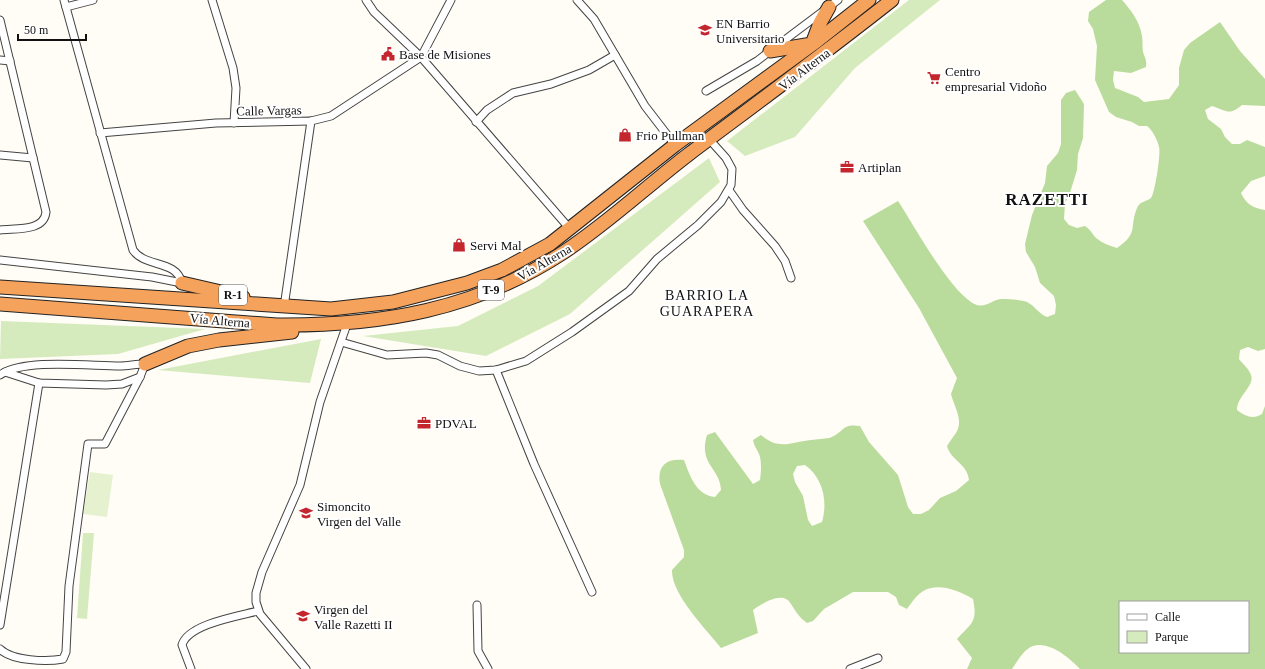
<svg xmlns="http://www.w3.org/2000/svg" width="1265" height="669" font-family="Georgia,serif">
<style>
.green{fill:#d5ebbd}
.forest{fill:#b9dc9c;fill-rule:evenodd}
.pitch{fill:#e6f2cf}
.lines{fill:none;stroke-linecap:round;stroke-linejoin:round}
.street-casing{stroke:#444;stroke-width:9}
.highway-casing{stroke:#222;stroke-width:15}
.street{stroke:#fff;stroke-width:7}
.highway{stroke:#f5a25d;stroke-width:13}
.labels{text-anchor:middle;stroke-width:4;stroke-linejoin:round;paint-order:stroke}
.shield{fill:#fff;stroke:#585858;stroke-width:1}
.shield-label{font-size:12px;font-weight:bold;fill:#111}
.poi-label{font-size:13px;fill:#111;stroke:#fff;text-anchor:start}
.street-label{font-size:13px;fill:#111;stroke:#fff}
.neighbourhood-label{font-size:14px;letter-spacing:1px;fill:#111;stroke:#fff}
.district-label{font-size:17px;font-weight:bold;letter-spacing:1px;fill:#111;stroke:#fff}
</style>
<rect width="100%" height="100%" fill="#fffdf5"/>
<g class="green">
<polygon points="909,0 940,0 855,68 795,137 745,156 727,141"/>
<polygon points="709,158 720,182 570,314 486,356 363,336 458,326 538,286"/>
<polygon points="1,321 205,329 118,354 0,359"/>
<polygon points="321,339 310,383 158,370"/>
<polygon points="83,533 94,533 87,619 77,618"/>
</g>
<path class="forest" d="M1106,0H1122C1131,10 1140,22 1142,36C1143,41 1142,47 1143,52C1145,58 1147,60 1146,67L1131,73L1114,71L1113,80L1115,88L1138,97L1144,102L1169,99L1179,85V68L1184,50L1190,43L1220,22L1240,51L1265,79V106L1242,105C1229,116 1227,111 1212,106L1205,110L1208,119L1221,129L1225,137L1232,144H1240L1247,140L1265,147V176L1251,181L1241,193C1246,204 1253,208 1265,210V349L1258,351L1248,347L1240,350L1239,359C1243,364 1249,369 1251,375C1255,386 1237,396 1237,410C1245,416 1253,420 1262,414L1265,406V669H1080C1069,658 1050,641 1033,646C1024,649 1017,662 1012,669H967L972,658L957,639C971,623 978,623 973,599C960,591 940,583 925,590C917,594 912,602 907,609L899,605L896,597L888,592H853L824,609L813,621L807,623C799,617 796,612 791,604C783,590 763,603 753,610L758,633L721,648C706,629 671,594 672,570L684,557V550L660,484C657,466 666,458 684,460C690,476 696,495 715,497L721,490C720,468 698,464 707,435L715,432L753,484L760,480C761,473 762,461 759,454C757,449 754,446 753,440L761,435C779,451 791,442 811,440C817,439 824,439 829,438C844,433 841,423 860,426L869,442L898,475L908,507L913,514H921L929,510L940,498L956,491L969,480C967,463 951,461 947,446C950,441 953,437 956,433C964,420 954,407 951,394L957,378L919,308L863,221L898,201C914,225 952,296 977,305C987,308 994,298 1003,299C1009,299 1022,300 1027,302C1035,306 1039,314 1047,317L1055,314L1056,305L1054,296L1040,283L1035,267L1026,252L1025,244L1032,215L1045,183L1047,166L1058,153L1061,144V100L1066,93L1075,90L1084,104L1083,138L1078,154L1077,170L1069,196L1065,203L1064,219L1069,225L1077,228L1085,226C1091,230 1092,234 1096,238C1102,243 1110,246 1117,248C1139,233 1129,228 1137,208C1140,201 1146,202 1151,198C1155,193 1161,153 1159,147C1157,139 1153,131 1147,126H1139L1132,122L1116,117L1109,112L1095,80L1097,46L1093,29L1088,21L1089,12ZM805,465C823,478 828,501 822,522L812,526L808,520L803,496L795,482L793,474L797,466ZM1120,602H1248V652H1120Z"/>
<polygon class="pitch" points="90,472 113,475 107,517 83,514"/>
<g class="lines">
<g class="street-casing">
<g id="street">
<path d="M64,0L133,250C145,268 176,259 182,283"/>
<polyline points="212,0 233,68 236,88 234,123"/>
<polyline points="366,0 374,12 421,57 570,229"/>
<polyline points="577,0 594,19 645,106 675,145"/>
<polyline points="66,7 93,0"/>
<path d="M0,20L46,212C44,232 15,228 0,230"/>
<polyline points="421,57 451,0"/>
<polyline points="0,60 10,61"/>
<polyline points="706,91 757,61 838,0"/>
<polyline points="476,122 487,110 513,93 551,84 589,70 615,55"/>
<polyline points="100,133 216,123 311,121 331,116 421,57"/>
<polyline points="0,155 33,158"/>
<polyline points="729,190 743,210 775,246 785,261 791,278"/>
<polyline points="0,260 152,277 182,283"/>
<polyline points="284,307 311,121"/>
<polyline points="341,342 387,355 426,353 438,355 460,366 479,371 496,370 526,361 572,332 629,291 657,259 698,225 721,202 731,185 732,169 726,158 709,139"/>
<polyline points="496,370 534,464 592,592"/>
<polyline points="5,372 39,383 106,385 122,384 140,377"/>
<path d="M0,375C24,358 89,366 120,366C128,366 136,364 145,364L140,377L105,444H88L69,586L66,652L63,659C47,662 12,661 0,649"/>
<polyline points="477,605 478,651 488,669"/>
<polyline points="0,625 39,383"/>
<path d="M191,669L182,645C188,624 239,616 258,611"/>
<polyline points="306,669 260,614 256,602 256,593 262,572 300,485 320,402 347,324"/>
<polyline points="850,669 878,658"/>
</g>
</g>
<g class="highway-casing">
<g id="highway">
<polyline points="770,51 812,44 820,23 829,7"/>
<polyline points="182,283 243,297"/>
<polyline points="0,287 331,309 393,302 467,283 502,270 550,244 675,145 817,41 869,0"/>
<path d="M0,304L277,325C380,326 476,310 564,252C608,223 647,186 689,154C757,103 825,53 892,0"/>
<polyline points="145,364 188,346 219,340 292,332"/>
</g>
</g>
<use href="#street" class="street"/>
<use href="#highway" class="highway"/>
</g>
<defs>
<g id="school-bare" transform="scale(1.08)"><path d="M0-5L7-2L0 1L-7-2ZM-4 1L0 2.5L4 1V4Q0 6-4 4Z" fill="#c4262e" stroke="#fff" stroke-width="2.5" paint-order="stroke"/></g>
<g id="civic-bare" transform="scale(1.08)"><path d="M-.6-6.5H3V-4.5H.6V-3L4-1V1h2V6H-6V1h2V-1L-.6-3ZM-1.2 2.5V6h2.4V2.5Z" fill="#c4262e" stroke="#fff" stroke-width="2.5" paint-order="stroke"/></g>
<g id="supermarket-bare" transform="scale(1.08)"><path d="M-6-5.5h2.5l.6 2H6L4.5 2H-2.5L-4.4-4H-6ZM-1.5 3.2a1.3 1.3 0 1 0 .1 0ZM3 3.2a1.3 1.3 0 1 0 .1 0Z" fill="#c4262e" stroke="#fff" stroke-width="2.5" paint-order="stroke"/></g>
<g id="shop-bare" transform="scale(1.08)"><path d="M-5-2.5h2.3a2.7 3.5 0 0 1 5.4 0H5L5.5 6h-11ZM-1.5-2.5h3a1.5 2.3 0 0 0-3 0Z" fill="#c4262e" stroke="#fff" stroke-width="2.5" paint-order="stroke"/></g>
<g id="office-bare" transform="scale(1.08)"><path d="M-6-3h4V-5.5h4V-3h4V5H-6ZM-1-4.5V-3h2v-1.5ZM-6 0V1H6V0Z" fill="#c4262e" stroke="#fff" stroke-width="2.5" paint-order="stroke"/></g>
<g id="university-bare" transform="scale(1.08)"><path d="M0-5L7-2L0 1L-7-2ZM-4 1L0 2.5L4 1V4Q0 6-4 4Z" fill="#c4262e" stroke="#fff" stroke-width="2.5" paint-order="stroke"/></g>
</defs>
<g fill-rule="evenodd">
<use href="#school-bare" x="705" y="30"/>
<use href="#civic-bare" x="388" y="54"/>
<use href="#supermarket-bare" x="934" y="78"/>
<use href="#shop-bare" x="625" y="135"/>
<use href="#office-bare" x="847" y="167"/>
<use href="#shop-bare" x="459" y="245"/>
<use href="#office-bare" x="424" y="423"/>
<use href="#school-bare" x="306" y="513"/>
<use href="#university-bare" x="303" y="616"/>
</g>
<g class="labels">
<g class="shield">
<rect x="478" y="280" width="26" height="20" rx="3"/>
<rect x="219" y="285" width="28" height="20" rx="3"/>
</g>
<g class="shield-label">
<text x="491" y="294">T-9</text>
<text x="233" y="299">R-1</text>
</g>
<g class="poi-label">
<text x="716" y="28">EN Barrio<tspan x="716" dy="15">Universitario</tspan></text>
<text x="399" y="59">Base de Misiones</text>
<text x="945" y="76">Centro<tspan x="945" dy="15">empresarial Vidoño</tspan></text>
<text x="636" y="140">Frio Pullman</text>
<text x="858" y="172">Artiplan</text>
<text x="470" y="250">Servi Mal</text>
<text x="435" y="428">PDVAL</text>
<text x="317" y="511">Simoncito<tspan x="317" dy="15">Virgen del Valle</tspan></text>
<text x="314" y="614">Virgen del<tspan x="314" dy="15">Valle Razetti II</tspan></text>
</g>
<g class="street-label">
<text transform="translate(804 69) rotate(-37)" y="5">Vía Alterna</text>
<text transform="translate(269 110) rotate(-1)" y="5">Calle Vargas</text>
<text transform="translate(544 262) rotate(-30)" y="5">Vía Alterna</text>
<text transform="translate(220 320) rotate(5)" y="5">Vía Alterna</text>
</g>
<g class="neighbourhood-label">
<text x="707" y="300">BARRIO LA<tspan x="707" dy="16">GUARAPERA</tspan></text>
</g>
<g class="district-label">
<text x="1047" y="205">RAZETTI</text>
</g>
</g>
<rect x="1119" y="601" width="130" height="52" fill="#ffffff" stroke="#a0a0a0"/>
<rect x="1127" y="614" width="20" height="6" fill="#ffffff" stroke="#a0a0a0"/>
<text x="1155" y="621" font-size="12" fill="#111111">Calle</text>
<rect x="1127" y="631" width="20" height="12" fill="#d5ebbd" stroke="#a0a0a0"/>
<text x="1155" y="641" font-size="12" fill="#111111">Parque</text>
<path d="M18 34v6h68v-6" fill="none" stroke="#111111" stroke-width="2"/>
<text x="24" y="34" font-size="12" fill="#111111" stroke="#ffffff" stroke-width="3" paint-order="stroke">50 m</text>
</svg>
